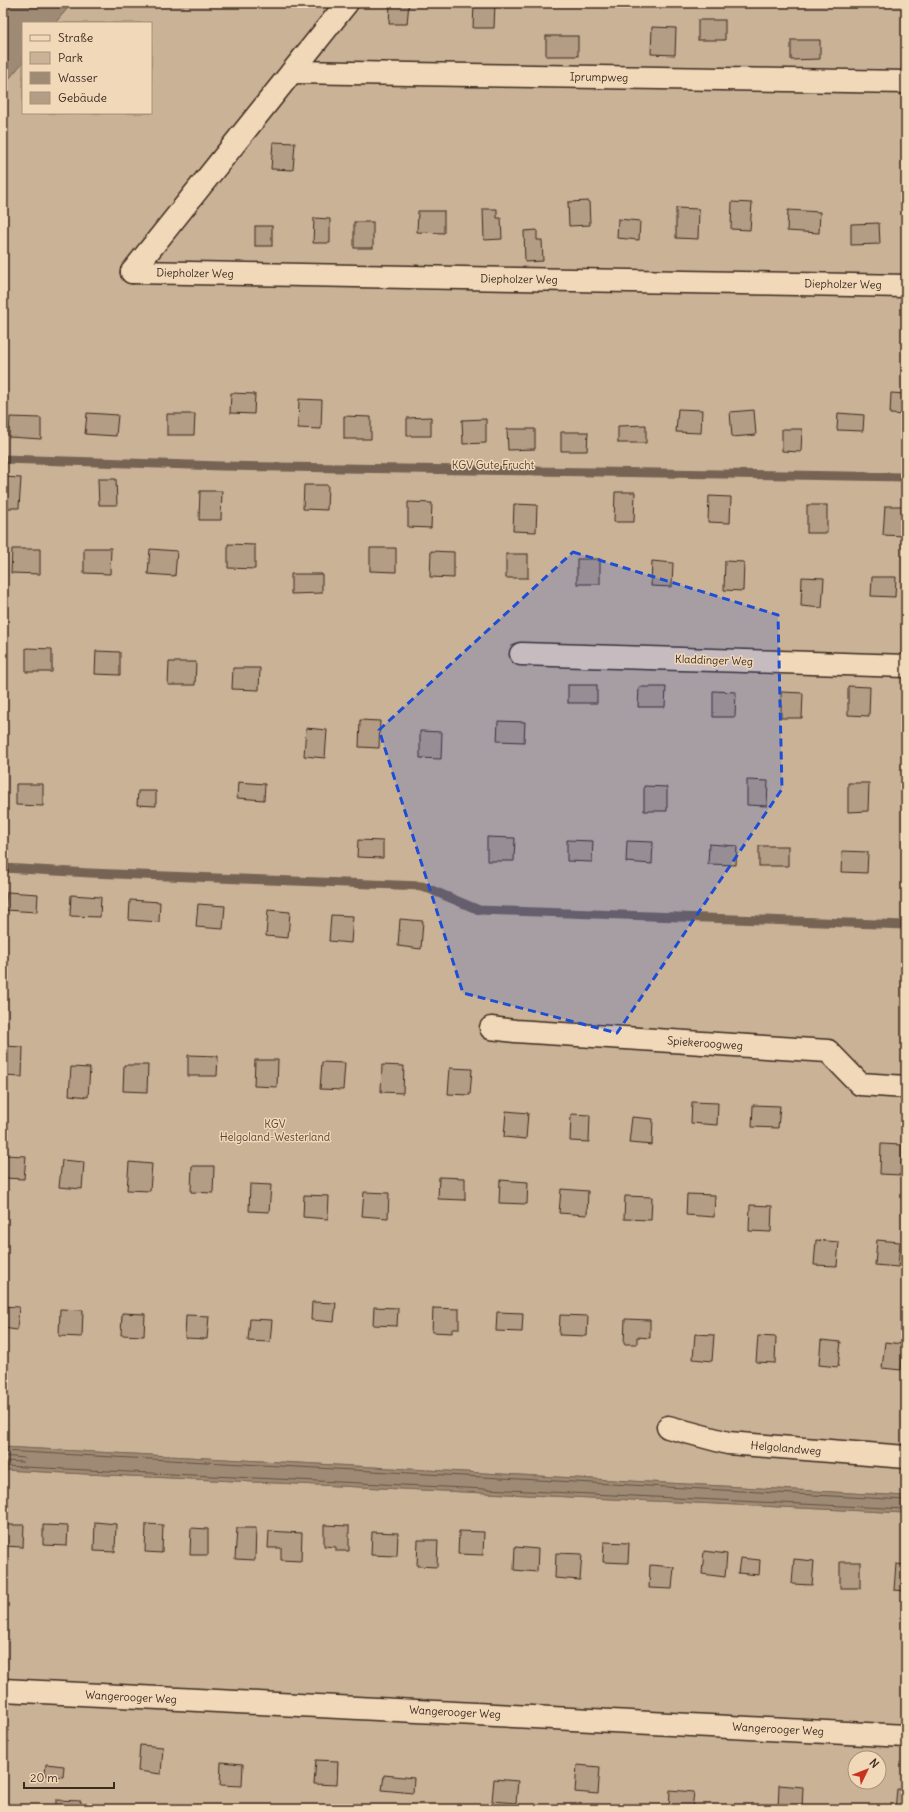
<svg xmlns="http://www.w3.org/2000/svg" width="909" height="1812" font-family="Delius,sans-serif">
<style>
.green{fill:#cab297;stroke:#826e5a;fill-rule:evenodd}
.water{fill:#9f8b74;stroke:#776452}
.lines{fill:none;stroke-linecap:round;stroke-linejoin:round}
.shore{stroke:#635140;stroke-width:1}
.stream{stroke:#776452;stroke-width:9}
.building{fill:#b49d85;stroke:#3b2a1e}
.minor-casing{stroke:#3b2a1e;stroke-width:25}
.minor{stroke:#f1d8b9;stroke-width:22}
.marked{fill:#1d4ed8;fill-opacity:0.2;stroke:#1d4ed8;stroke-width:3;stroke-dasharray:8 5;stroke-linejoin:round}
.labels{text-anchor:middle;stroke-width:3;stroke-linejoin:round;paint-order:stroke}
.street-label{font-size:11px;fill:#3b2a1e;stroke:#f1d8b9}
.park-label{font-size:11px;fill:#584536;stroke:#f1d8b9}
</style>
<rect width="100%" height="100%" fill="#ead1b3"/>
<filter id="ink" filterUnits="userSpaceOnUse"><feTurbulence type="fractalNoise" baseFrequency=".025" numOctaves="2"/><feDisplacementMap in="SourceGraphic" scale="8" xChannelSelector="R" yChannelSelector="G"/><feConvolveMatrix kernelMatrix="1 2 1 2 8 2 1 2 1" color-interpolation-filters="sRGB"/></filter>
<g filter="url(#ink)">
<g class="green">
<polygon points="72,3 906,3 906,1496 3,1447 3,86 23,62 23,113 151,113 151,23 55,23"/>
<path d="M3,1470L906,1513V1809H3ZM855,1758H879V1782H855Z"/>
</g>
<g class="water">
<polygon points="3,3 72,3 55,23 23,23 23,62 3,86"/>
<polygon points="3,1447 906,1496 906,1513 3,1470"/>
</g>
<g class="lines">
<g class="shore">
<polyline points="3,1451 906,1500"/>
<polyline points="3,1456 24,1458 25,1460 23,1462 3,1461"/>
<polyline points="3,1466 906,1509"/>
</g>
<g class="stream">
<polyline points="3,459 222,466 906,477"/>
<polyline points="3,868 90,873 422,886 479,910 906,925"/>
</g>
</g>
<g class="building">
<polygon points="390,3 409,3 407,24 389,24"/>
<polygon points="474,3 495,3 494,28 473,28"/>
<rect x="698" y="20" width="27" height="20"/>
<polygon points="652,27 676,28 675,55 651,54"/>
<rect x="546" y="36" width="32" height="20"/>
<polygon points="791,40 820,40 820,59 791,60"/>
<polygon points="273,142 295,143 293,170 271,169"/>
<polygon points="589,201 590,225 569,226 568,202"/>
<polygon points="732,202 752,203 750,230 731,229"/>
<polygon points="676,208 699,209 698,239 676,238"/>
<polygon points="483,209 497,209 497,218 501,218 502,239 484,240"/>
<polygon points="788,210 820,212 819,233 787,231"/>
<polygon points="418,211 444,211 444,233 417,232"/>
<polygon points="314,218 330,219 330,243 313,243"/>
<polygon points="618,219 640,221 639,240 617,238"/>
<rect x="354" y="222" width="19" height="26"/>
<polygon points="879,223 880,244 851,245 851,224"/>
<rect x="255" y="226" width="17" height="20"/>
<polygon points="537,230 537,240 542,240 543,261 525,262 524,231"/>
<polygon points="231,393 255,394 254,414 230,413"/>
<polygon points="891,393 906,394 906,415 890,414"/>
<polygon points="299,399 322,400 321,429 298,428"/>
<polygon points="678,409 702,410 701,433 676,432"/>
<polygon points="754,410 756,435 732,437 730,412"/>
<polygon points="87,413 118,415 116,436 85,434"/>
<polygon points="838,413 864,415 863,431 837,430"/>
<polygon points="167,414 195,414 194,435 167,435"/>
<polygon points="344,416 371,417 371,439 344,439"/>
<polygon points="10,417 41,418 41,439 9,437"/>
<polygon points="431,417 431,436 407,436 407,418"/>
<polygon points="486,419 486,443 463,444 462,420"/>
<polygon points="646,425 646,443 618,443 618,426"/>
<polygon points="507,429 535,429 535,449 508,450"/>
<polygon points="782,429 802,429 801,452 782,451"/>
<polygon points="561,432 588,432 587,451 561,451"/>
<polygon points="3,477 21,478 19,508 3,508"/>
<polygon points="98,479 116,479 117,505 99,505"/>
<polygon points="304,485 328,485 327,510 303,509"/>
<polygon points="200,491 222,491 221,520 199,520"/>
<polygon points="615,492 635,492 634,522 614,522"/>
<polygon points="709,496 731,497 730,523 708,522"/>
<polygon points="408,502 432,503 431,528 408,527"/>
<polygon points="514,504 537,505 536,532 513,531"/>
<rect x="807" y="505" width="20" height="28"/>
<polygon points="885,506 905,506 904,536 883,535"/>
<polygon points="228,544 255,545 255,569 228,568"/>
<polygon points="84,548 111,548 110,574 84,573"/>
<polygon points="370,548 396,548 396,572 370,571"/>
<polygon points="12,549 40,549 40,574 11,573"/>
<polygon points="150,549 177,551 175,576 148,574"/>
<polygon points="431,551 454,552 454,578 430,577"/>
<rect x="506" y="554" width="22" height="24"/>
<rect x="577" y="559" width="23" height="25"/>
<polygon points="652,561 673,563 672,587 651,586"/>
<polygon points="725,561 744,562 743,591 724,590"/>
<polygon points="291,574 322,574 322,593 291,594"/>
<polygon points="802,577 824,578 822,608 801,606"/>
<polygon points="872,577 896,577 895,597 871,596"/>
<polygon points="26,648 52,649 52,672 26,672"/>
<polygon points="96,651 120,652 120,675 95,674"/>
<polygon points="169,662 196,662 195,685 168,685"/>
<polygon points="233,668 260,668 259,690 232,689"/>
<rect x="568" y="685" width="29" height="18"/>
<polygon points="848,686 870,687 869,716 848,715"/>
<polygon points="639,687 666,687 665,707 638,707"/>
<polygon points="713,691 736,692 735,717 713,717"/>
<polygon points="781,692 803,693 802,718 781,718"/>
<polygon points="360,720 380,721 379,748 359,747"/>
<polygon points="498,721 525,722 524,742 497,741"/>
<polygon points="306,728 327,730 325,758 304,756"/>
<polygon points="420,731 442,732 441,759 420,758"/>
<polygon points="747,780 768,781 767,806 747,805"/>
<polygon points="238,782 265,784 264,800 237,798"/>
<polygon points="848,783 869,783 868,811 848,812"/>
<polygon points="16,784 43,784 43,806 16,805"/>
<polygon points="644,786 667,787 667,811 644,811"/>
<polygon points="138,791 156,791 156,806 137,805"/>
<polygon points="487,837 515,838 514,861 487,861"/>
<polygon points="358,840 383,841 383,858 357,857"/>
<polygon points="567,840 593,841 592,862 567,861"/>
<polygon points="627,841 653,842 652,864 626,862"/>
<polygon points="709,844 737,846 736,865 708,864"/>
<rect x="759" y="846" width="29" height="20"/>
<polygon points="842,851 868,852 867,873 841,872"/>
<polygon points="7,892 38,894 37,912 5,910"/>
<polygon points="71,895 101,897 100,917 70,916"/>
<polygon points="130,900 160,902 159,922 129,920"/>
<polygon points="198,904 225,906 223,929 196,927"/>
<polygon points="268,910 290,912 288,938 266,936"/>
<polygon points="331,915 353,916 351,943 329,941"/>
<polygon points="400,919 423,921 421,949 398,946"/>
<polygon points="4,1046 23,1047 22,1077 3,1076"/>
<polygon points="188,1055 218,1056 217,1076 188,1076"/>
<polygon points="255,1060 278,1060 277,1087 254,1086"/>
<polygon points="322,1062 345,1063 343,1090 320,1089"/>
<polygon points="124,1065 148,1065 147,1092 123,1091"/>
<polygon points="382,1065 404,1066 403,1093 381,1092"/>
<polygon points="71,1067 90,1068 88,1097 69,1095"/>
<polygon points="450,1068 472,1069 470,1095 448,1094"/>
<polygon points="692,1102 718,1103 717,1125 691,1123"/>
<polygon points="753,1105 780,1106 778,1128 752,1127"/>
<polygon points="506,1111 528,1113 526,1139 504,1137"/>
<polygon points="571,1114 590,1115 589,1142 570,1141"/>
<polygon points="632,1117 653,1119 652,1145 629,1143"/>
<polygon points="881,1144 902,1145 901,1175 880,1174"/>
<polygon points="4,1155 26,1156 24,1179 3,1178"/>
<polygon points="62,1160 84,1162 82,1189 59,1187"/>
<polygon points="129,1162 152,1164 150,1191 127,1190"/>
<polygon points="192,1166 214,1166 213,1193 191,1192"/>
<polygon points="439,1177 465,1178 465,1200 438,1199"/>
<polygon points="500,1180 528,1182 527,1204 499,1203"/>
<polygon points="250,1184 271,1185 269,1212 249,1211"/>
<polygon points="561,1189 588,1191 587,1215 559,1213"/>
<polygon points="364,1192 389,1193 388,1218 362,1216"/>
<polygon points="687,1194 715,1195 714,1217 686,1215"/>
<polygon points="304,1195 329,1196 328,1219 303,1217"/>
<polygon points="625,1196 652,1197 651,1220 624,1219"/>
<polygon points="750,1205 772,1206 771,1232 749,1231"/>
<polygon points="816,1240 839,1242 837,1266 814,1265"/>
<polygon points="877,1240 900,1242 898,1267 875,1265"/>
<polygon points="312,1302 336,1303 334,1322 311,1320"/>
<polygon points="3,1306 19,1307 17,1330 3,1328"/>
<polygon points="374,1307 398,1308 397,1326 373,1325"/>
<polygon points="433,1308 459,1309 459,1329 452,1329 452,1333 432,1332"/>
<polygon points="60,1309 83,1310 82,1337 59,1336"/>
<polygon points="497,1312 523,1313 522,1332 496,1331"/>
<polygon points="122,1313 145,1314 144,1336 121,1335"/>
<polygon points="186,1315 209,1316 207,1339 185,1338"/>
<polygon points="560,1315 588,1316 587,1336 559,1335"/>
<polygon points="250,1319 272,1320 270,1342 248,1341"/>
<polygon points="625,1319 650,1320 650,1338 637,1337 637,1344 624,1344"/>
<polygon points="695,1334 714,1335 712,1361 693,1359"/>
<polygon points="758,1336 776,1337 775,1363 756,1362"/>
<polygon points="821,1340 841,1342 838,1367 819,1365"/>
<polygon points="885,1342 903,1344 901,1370 882,1368"/>
<polygon points="95,1522 116,1524 115,1552 94,1551"/>
<polygon points="146,1524 163,1525 162,1553 145,1552"/>
<polygon points="3,1525 24,1525 23,1547 3,1546"/>
<polygon points="43,1525 68,1526 67,1546 43,1545"/>
<polygon points="324,1525 349,1526 349,1551 336,1551 336,1547 324,1546"/>
<polygon points="191,1528 208,1529 208,1555 190,1555"/>
<polygon points="237,1528 256,1528 255,1560 235,1559"/>
<polygon points="269,1531 302,1533 301,1561 281,1560 281,1548 268,1548"/>
<polygon points="459,1531 484,1532 483,1555 458,1554"/>
<polygon points="372,1532 398,1533 397,1556 371,1555"/>
<polygon points="418,1540 438,1540 437,1567 417,1566"/>
<polygon points="604,1542 629,1543 628,1563 603,1562"/>
<polygon points="515,1547 538,1549 537,1572 514,1570"/>
<polygon points="704,1551 727,1554 725,1577 702,1574"/>
<polygon points="556,1553 582,1554 580,1580 555,1578"/>
<polygon points="740,1558 760,1560 759,1575 738,1573"/>
<polygon points="794,1559 814,1561 812,1585 792,1584"/>
<rect x="840" y="1562" width="20" height="26"/>
<polygon points="896,1564 906,1565 906,1591 894,1590"/>
<polygon points="650,1565 674,1567 672,1589 649,1588"/>
<polygon points="140,1745 163,1747 161,1774 138,1771"/>
<polygon points="316,1760 338,1761 337,1785 314,1784"/>
<polygon points="221,1762 243,1764 242,1786 220,1785"/>
<polygon points="46,1764 64,1766 63,1777 45,1775"/>
<polygon points="577,1765 600,1767 598,1794 575,1792"/>
<polygon points="384,1775 414,1778 413,1793 382,1790"/>
<polygon points="494,1779 518,1781 516,1803 492,1801"/>
<polygon points="779,1785 803,1787 802,1809 778,1809"/>
<polygon points="897,1789 906,1790 906,1809 895,1809"/>
<polygon points="670,1790 694,1792 692,1809 669,1809"/>
<polygon points="56,1800 81,1801 81,1809 56,1809"/>
</g>
<g class="lines">
<g class="minor-casing">
<g id="minor">
<polyline points="292,72 906,82"/>
<polyline points="132,272 906,286"/>
<polyline points="132,272 347,3"/>
<polyline points="521,654 906,666"/>
<polyline points="491,1028 515,1031 828,1051 860,1084 906,1087"/>
<polyline points="668,1427 728,1443 906,1457"/>
<polyline points="3,1690 906,1736"/>
</g>
</g>
<use href="#minor" class="minor"/>
</g>
</g>
<path class="marked" d="M573,552L778,615L782,789L617,1033L463,993L379,730Z"/>
<g class="labels">
<g class="street-label">
<text transform="translate(599 77) rotate(1)" y="4">Iprumpweg</text>
<text transform="translate(195 273) rotate(1)" y="4">Diepholzer Weg</text>
<text transform="translate(519 279) rotate(1)" y="4">Diepholzer Weg</text>
<text transform="translate(843 284) rotate(1)" y="4">Diepholzer Weg</text>
<text transform="translate(714 660) rotate(2)" y="4">Kladdinger Weg</text>
<text transform="translate(705 1043) rotate(4)" y="4">Spiekeroogweg</text>
<text transform="translate(786 1448) rotate(5)" y="4">Helgolandweg</text>
<text transform="translate(131 1697) rotate(3)" y="4">Wangerooger Weg</text>
<text transform="translate(455 1712) rotate(3)" y="4">Wangerooger Weg</text>
<text transform="translate(778 1729) rotate(3)" y="4">Wangerooger Weg</text>
</g>
<g class="park-label">
<text x="493" y="469">KGV Gute Frucht</text>
<text x="275" y="1128">KGV<tspan x="275" dy="13">Helgoland-Westerland</tspan></text>
</g>
</g>
<rect width="909" height="1812" fill="none" stroke="#f1d8b9" stroke-width="16"/>
<rect x="8" y="8" width="893" height="1796" fill="none" stroke="#3b2a1e" stroke-width="1.5" filter="url(#ink)"/>
<rect x="22" y="22" width="130" height="92" fill="#f1d8b9" stroke="#a8927b"/>
<rect x="30" y="35" width="20" height="6" fill="#f1d8b9" stroke="#a8927b"/>
<text x="58" y="42" font-size="12" fill="#3b2a1e">Straße</text>
<rect x="30" y="52" width="20" height="12" fill="#cab297" stroke="#a8927b"/>
<text x="58" y="62" font-size="12" fill="#3b2a1e">Park</text>
<rect x="30" y="72" width="20" height="12" fill="#9f8b74" stroke="#a8927b"/>
<text x="58" y="82" font-size="12" fill="#3b2a1e">Wasser</text>
<rect x="30" y="92" width="20" height="12" fill="#b49d85" stroke="#a8927b"/>
<text x="58" y="102" font-size="12" fill="#3b2a1e">Gebäude</text>
<g transform="translate(867 1770) rotate(47)"><circle r="19" fill="#f1d8b9" stroke="#a8927b"/>
<path d="M0-3L7 15L0 10L-7 15Z" fill="#c8321e"/>
<text y="-6" font-size="11" font-weight="bold" text-anchor="middle" fill="#3b2a1e">N</text>
</g>
<path d="M24 1782v6h90v-6" fill="none" stroke="#3b2a1e" stroke-width="2"/>
<text x="30" y="1782" font-size="12" fill="#3b2a1e" stroke="#f1d8b9" stroke-width="3" paint-order="stroke">20 m</text>
</svg>
